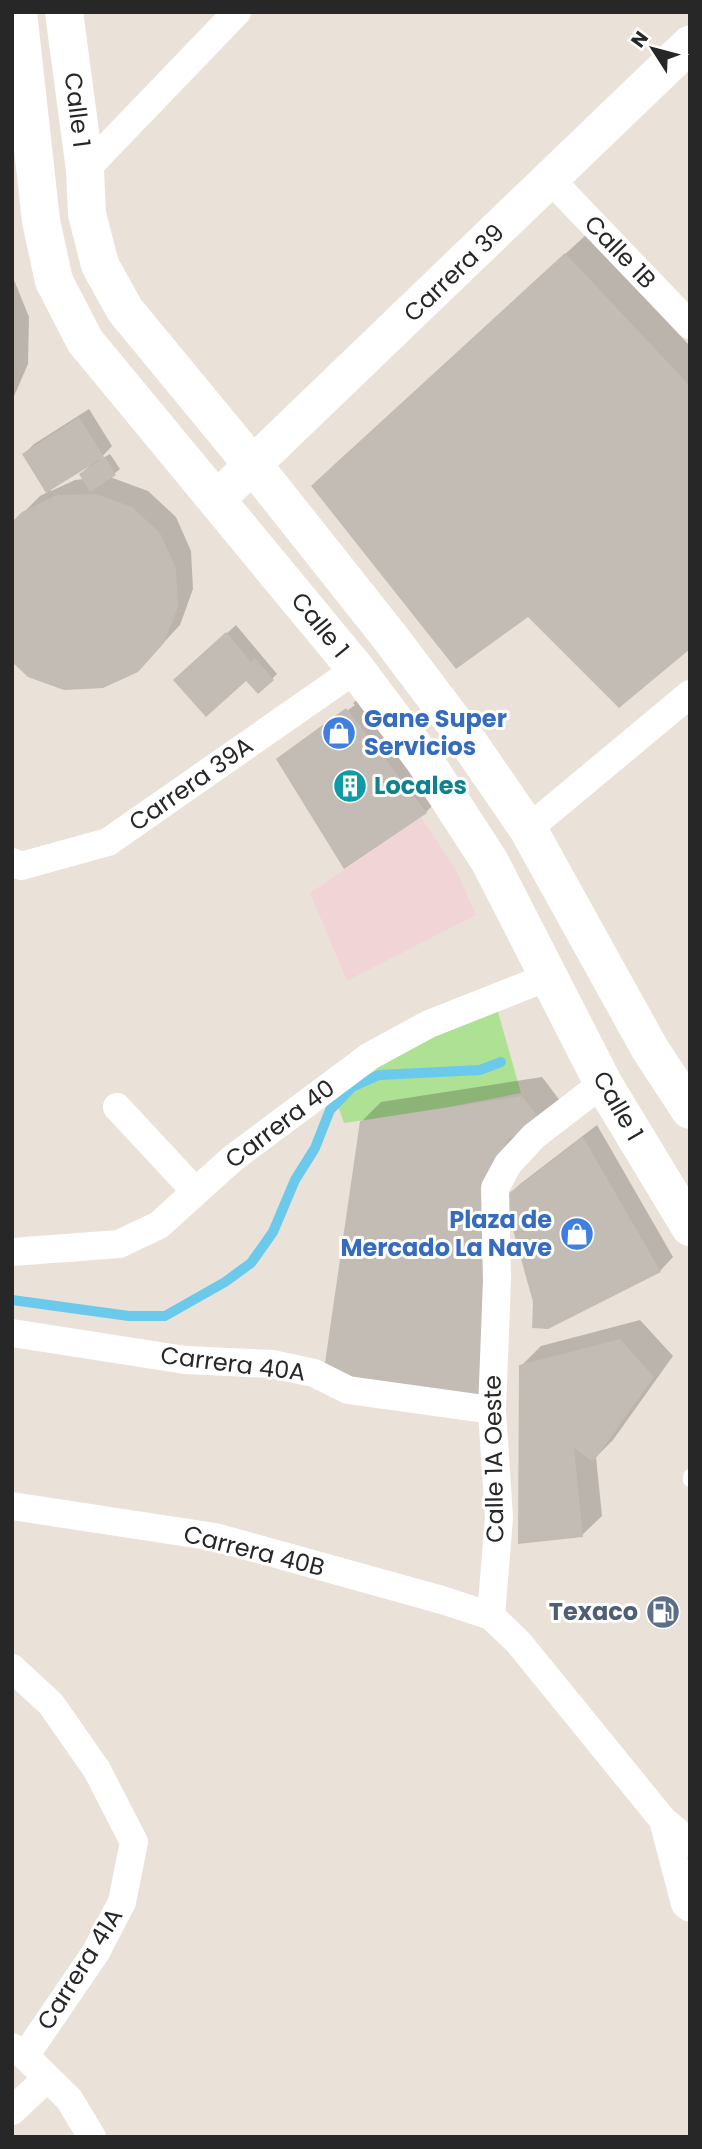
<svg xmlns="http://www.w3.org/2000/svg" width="702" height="2149" font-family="Poppins,sans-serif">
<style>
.medical{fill:#f1d5d6}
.green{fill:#aee194}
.shadow{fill:#0003;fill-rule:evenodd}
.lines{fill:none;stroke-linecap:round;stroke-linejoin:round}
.stream{stroke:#6bc9ec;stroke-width:10}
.building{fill:#c2bcb5}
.service{stroke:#fff;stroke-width:14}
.minor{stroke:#fff;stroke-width:28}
.tertiary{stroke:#fff;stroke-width:37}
.secondary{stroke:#fff;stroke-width:38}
.labels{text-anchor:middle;stroke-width:6;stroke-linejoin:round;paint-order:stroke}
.street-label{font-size:24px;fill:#272727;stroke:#fff}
.shop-label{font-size:24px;font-weight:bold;fill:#366cbe;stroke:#fff;text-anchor:start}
.culture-label{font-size:24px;font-weight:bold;fill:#0d838f;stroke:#fff;text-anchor:start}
.service-label{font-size:24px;font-weight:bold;fill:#4e5e75;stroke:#fff;text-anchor:end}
</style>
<rect width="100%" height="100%" fill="#eae2d8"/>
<polygon class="medical" points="421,817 456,870 476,915 347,981 310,893"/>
<polygon class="green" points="496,1005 521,1093 439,1109 344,1123 332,1089"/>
<g class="shadow">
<polygon points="586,235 690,346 690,647 529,615 333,466"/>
<polygon points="12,275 29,317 28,364 12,401"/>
<path d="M89,409L112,446L99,460L110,454L120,469L110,477L148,491L176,517L191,551L193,589L180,625L154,653L23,513L40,496L48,492L24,454L34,444ZM91,464L81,474L84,479L75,480L51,491L50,489Z"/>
<polygon points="236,625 277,674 258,692 248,681 185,671"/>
<polygon points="357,700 436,802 426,812 345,866 286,754 355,705 353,703"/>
<polygon points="542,1077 561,1102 504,1164 361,1122 381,1102"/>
<polygon points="597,1125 673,1257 660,1271 535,1301 506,1197 520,1184"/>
<polygon points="640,1320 673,1356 613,1440 596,1457 602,1516 582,1535 521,1366 541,1346"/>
</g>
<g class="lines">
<polyline class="stream" points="12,1300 129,1316 165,1316 225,1282 251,1263 273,1232 295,1180 315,1148 330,1110 352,1087 379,1075 480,1070 501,1062"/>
</g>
<g class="building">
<polygon points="565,253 690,386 690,649 619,708 528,617 456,669 311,486"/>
<polygon points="79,417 104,457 46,493 22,454"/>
<polygon points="105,457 116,475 90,492 79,474"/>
<polygon points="96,494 132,507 160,533 176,568 178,607 164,643 138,672 103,688 64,690 28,677 12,662 12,522 22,512 57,495"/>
<polygon points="226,632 251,662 255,658 274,680 258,694 246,681 206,717 173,680"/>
<polygon points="346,708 427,813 344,869 276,759"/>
<polygon points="522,1096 543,1123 508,1139 485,1185 482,1404 348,1383 324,1370 360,1121"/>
<polygon points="583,1137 661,1272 548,1329 532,1328 533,1302 504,1197"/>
<polygon points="620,1339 654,1377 593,1462 574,1448 583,1537 518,1544 519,1365"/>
</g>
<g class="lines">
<polyline class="service" points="690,1476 690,1480"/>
<g class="minor">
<polyline points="85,170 237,12"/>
<polyline points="551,180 690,325"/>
<polyline points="528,829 690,694"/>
<polyline points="12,862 21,866 108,842 356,669"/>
<polyline points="117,1107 195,1191"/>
<polyline points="12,1252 119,1244 159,1225 232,1159 370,1056 429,1024 548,977"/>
<polyline points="12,1333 185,1360 272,1364 314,1373 348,1390 492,1410"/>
<polyline points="12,1506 215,1537 442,1600 491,1616 519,1643 663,1820 690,1843"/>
<polyline points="491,1616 499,1518 492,1410 497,1280 495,1188 508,1164 534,1136 603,1083"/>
<polyline points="12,1668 51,1704 97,1770 134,1842 122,1902 96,1952 25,2056"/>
<polyline points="663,1820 685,1904 690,1908"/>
<polyline points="12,2047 25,2056 69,2099 92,2137"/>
<polyline points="12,2111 47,2078"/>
</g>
<polyline class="tertiary" points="216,500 690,44"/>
<g class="secondary">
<polyline points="18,12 41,221 54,281 85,341 356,669 424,760 490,862 603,1083 690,1227"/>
<polyline points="64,12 85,170 87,214 100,265 125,310 270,486 389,636 462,733 528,829 650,1049 690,1110"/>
</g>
</g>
<defs>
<g id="shop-disc" transform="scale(1.75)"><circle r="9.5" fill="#3f7fe0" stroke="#fff"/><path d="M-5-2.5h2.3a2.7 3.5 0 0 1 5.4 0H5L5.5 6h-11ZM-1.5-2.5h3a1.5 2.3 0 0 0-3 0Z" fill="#fff"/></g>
<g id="building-disc" transform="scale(1.75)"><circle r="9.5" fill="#0f9aa8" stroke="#fff"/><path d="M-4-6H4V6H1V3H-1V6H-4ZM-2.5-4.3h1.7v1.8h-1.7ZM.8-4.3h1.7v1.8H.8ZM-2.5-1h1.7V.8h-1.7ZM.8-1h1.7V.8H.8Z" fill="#fff"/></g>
<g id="fuel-disc" transform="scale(1.75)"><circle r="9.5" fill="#5c6f8a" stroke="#fff"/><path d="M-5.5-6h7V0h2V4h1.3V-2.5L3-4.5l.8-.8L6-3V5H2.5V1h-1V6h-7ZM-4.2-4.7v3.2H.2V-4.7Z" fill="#fff"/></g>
</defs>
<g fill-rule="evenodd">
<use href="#shop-disc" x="339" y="733"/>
<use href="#building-disc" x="350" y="786"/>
<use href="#shop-disc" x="577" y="1234"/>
<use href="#fuel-disc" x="663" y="1612"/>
</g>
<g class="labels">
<g class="street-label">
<text transform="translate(77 110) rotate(83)" y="8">Calle 1</text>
<text transform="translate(620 252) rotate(46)" y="8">Calle 1B</text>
<text transform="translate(454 273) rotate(-44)" y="8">Carrera 39</text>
<text transform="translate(320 625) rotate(51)" y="8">Calle 1</text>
<text transform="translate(191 784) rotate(-35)" y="8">Carrera 39A</text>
<text transform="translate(618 1106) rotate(60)" y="8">Calle 1</text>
<text transform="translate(280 1124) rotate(-37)" y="8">Carrera 40</text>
<text transform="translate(233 1364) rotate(7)" y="8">Carrera 40A</text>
<text transform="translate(494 1459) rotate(-91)" y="8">Calle 1A Oeste</text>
<text transform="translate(254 1551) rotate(14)" y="8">Carrera 40B</text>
<text transform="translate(80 1969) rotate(-58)" y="8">Carrera 41A</text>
</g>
<g class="shop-label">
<text x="364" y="727">Gane Super<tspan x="364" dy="28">Servicios</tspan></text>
<text x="552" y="1228" text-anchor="end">Plaza de<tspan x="552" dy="28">Mercado La Nave</tspan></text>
</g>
<g class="culture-label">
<text x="374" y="794">Locales</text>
</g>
<g class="service-label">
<text x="638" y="1620">Texaco</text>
</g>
</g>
<rect width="702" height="2149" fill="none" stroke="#272727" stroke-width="28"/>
<g transform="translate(653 49) rotate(306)" stroke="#ffffff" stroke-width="5" paint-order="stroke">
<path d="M0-5L12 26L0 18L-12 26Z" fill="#272727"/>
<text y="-10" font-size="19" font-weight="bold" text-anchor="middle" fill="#272727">N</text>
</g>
</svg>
